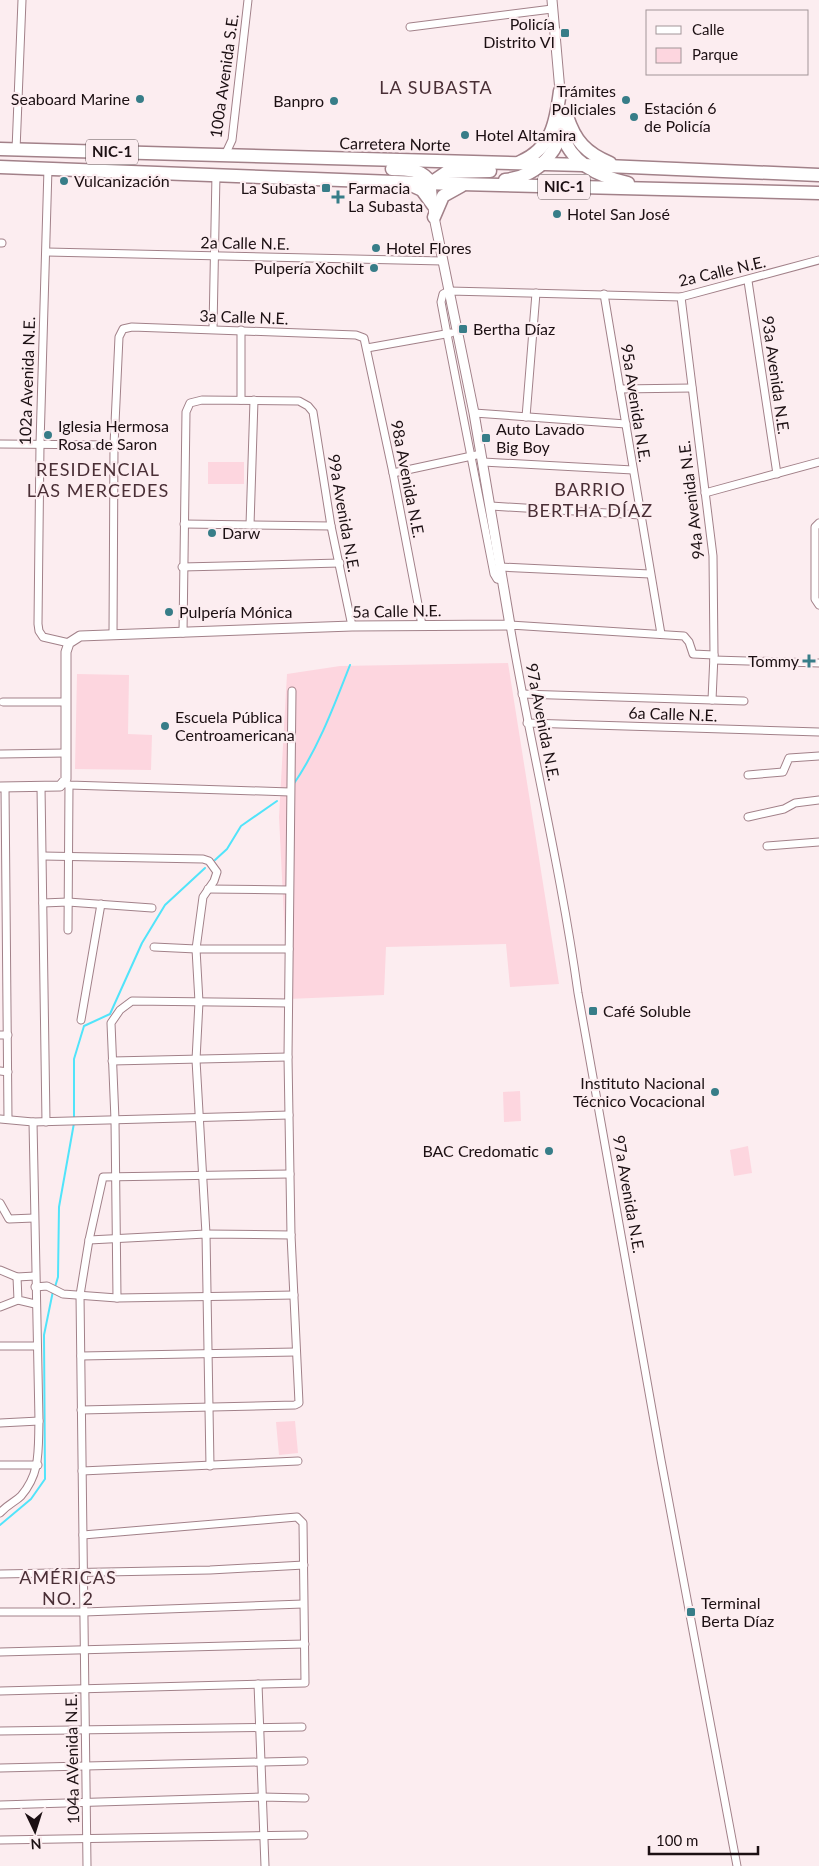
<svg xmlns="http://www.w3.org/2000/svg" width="819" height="1866" font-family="Lato,sans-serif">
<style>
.green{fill:#fdd6df}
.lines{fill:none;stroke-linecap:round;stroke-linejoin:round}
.stream{stroke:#51e4fa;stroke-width:2}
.street-casing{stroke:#a28189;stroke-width:9}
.secondary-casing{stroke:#a28189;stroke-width:11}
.highway-casing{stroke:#a28189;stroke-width:15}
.street{stroke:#fff;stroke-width:7}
.secondary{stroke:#fff;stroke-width:9}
.highway{stroke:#fff;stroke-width:12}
.poi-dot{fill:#377d88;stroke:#fcedf0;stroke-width:2}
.labels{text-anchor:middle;stroke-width:4.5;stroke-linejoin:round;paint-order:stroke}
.shield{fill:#fcedf0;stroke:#5f5255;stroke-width:1}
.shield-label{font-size:15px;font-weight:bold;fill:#1c1013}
.poi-label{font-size:16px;fill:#1c1013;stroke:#fcedf0;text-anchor:start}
.street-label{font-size:16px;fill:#1c1013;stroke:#fcedf0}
.neighbourhood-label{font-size:18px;letter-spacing:1px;fill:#4a2f36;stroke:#fcedf0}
</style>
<rect width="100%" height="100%" fill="#fcedf0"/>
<g class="green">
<rect x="208" y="462" width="36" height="22"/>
<polygon points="508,663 559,984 510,987 506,944 386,947 384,995 288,999 279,817 287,674 340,666"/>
<polygon points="77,674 129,675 128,734 152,735 151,770 75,769"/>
<polygon points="520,1091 521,1121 504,1122 503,1092"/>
<polygon points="748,1146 752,1173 734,1176 730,1150"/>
<polygon points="295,1421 298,1453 279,1455 276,1422"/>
</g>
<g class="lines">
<g class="stream">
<path d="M293,785C318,749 334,706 350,665"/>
<polyline points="215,860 227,849 241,826 277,801"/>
<polyline points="74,1119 74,1059 84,1026 110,1014 142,943 165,905 205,868"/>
<polyline points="55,1287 58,1277 59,1207 74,1123"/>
<polyline points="0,1525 31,1499 45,1479 44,1335 53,1291"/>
</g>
<g class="street-casing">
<g id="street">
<polyline points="410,27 552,9"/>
<polyline points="16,150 22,0"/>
<polyline points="225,155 232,140 248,0"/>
<polyline points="48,168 40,444 38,624 39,631 43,637 69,643"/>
<polyline points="0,243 2,243"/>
<polyline points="47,252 443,261"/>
<polyline points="748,281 777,474"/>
<polyline points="604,294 661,634"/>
<polyline points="681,297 713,556 714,655 712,700"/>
<polyline points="213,329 216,174"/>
<polyline points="241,330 241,400"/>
<polyline points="367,348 451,333"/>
<polyline points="620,389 692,388"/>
<polyline points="474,413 626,424"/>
<polyline points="526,417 536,293"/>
<polyline points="0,444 114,445"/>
<polyline points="483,462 633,470"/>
<polyline points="393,473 481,454"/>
<polyline points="705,493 819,462"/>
<polyline points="491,506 641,515"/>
<polyline points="819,523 815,527 815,599 819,605"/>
<polyline points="184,524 331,526"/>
<polyline points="250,525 254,400"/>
<polyline points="182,567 340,563"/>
<polyline points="500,567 650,574"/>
<polyline points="502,580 497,579 494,574 447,334 441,302 443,294 449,291 681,297 819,260"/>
<polyline points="183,633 186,412 190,403 202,400 299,401 308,406 313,412 331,526 352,626"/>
<polyline points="113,635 114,445 119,337 123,329 132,327 356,335 364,338 393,473 422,625"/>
<path d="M714,655L693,654L689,642L684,636L510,625C531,748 561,870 578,993L661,1460L737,1866"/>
<polyline points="714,660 819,663"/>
<polyline points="522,694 744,701"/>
<polyline points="3,702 66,702"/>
<polyline points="527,723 819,732"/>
<polyline points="1,754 66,753"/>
<polyline points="748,775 783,772 789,758 819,756"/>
<polyline points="64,783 69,785 290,792"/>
<polyline points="5,787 8,1119"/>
<polyline points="41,787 46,1122"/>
<polyline points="748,817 784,809 795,803 819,800"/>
<polyline points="767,846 819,842"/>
<polyline points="43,856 203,859 209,861 217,872 214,881 203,897 196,949 199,1002 196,1060 206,1234 210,1466"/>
<polyline points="208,889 289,890"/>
<polyline points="43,903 68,902 152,908"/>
<polyline points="68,930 69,785"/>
<polyline points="154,947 196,949 289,949"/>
<polyline points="81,1020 101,904"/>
<polyline points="0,1035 8,1035"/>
<polyline points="112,1061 288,1057"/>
<polyline points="0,1071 8,1072"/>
<path d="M0,1119L33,1122L39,1421C38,1450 41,1473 21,1496C15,1502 8,1504 0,1513"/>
<polyline points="33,1122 289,1115"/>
<polyline points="0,1203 9,1219 34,1218"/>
<polyline points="89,1240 206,1234 291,1235"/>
<polyline points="0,1270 17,1277 35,1276"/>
<polyline points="17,1277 18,1300 35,1304"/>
<polyline points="35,1287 47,1286 63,1294 117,1298 294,1295"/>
<polyline points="117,1298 115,1120 111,1023 120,1010 132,1001 288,1003"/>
<polyline points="0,1307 18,1300"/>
<polyline points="0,1346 37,1346"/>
<polyline points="81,1356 296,1352"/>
<polyline points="81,1410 295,1405 299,1403 291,1235 288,1057 292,691"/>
<polyline points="0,1423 39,1421"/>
<polyline points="0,1465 38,1465"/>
<polyline points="82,1471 298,1461"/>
<polyline points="0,1574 210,1570 304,1565"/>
<polyline points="0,1612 84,1612 303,1604"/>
<polyline points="0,1652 305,1644"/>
<polyline points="258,1684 265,1866"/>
<polyline points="0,1691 305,1683 303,1523 297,1517 83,1535"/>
<polyline points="0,1731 302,1727"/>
<polyline points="0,1768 304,1761"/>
<polyline points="0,1805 262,1797 305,1798"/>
<polyline points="0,1840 304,1835"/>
<polyline points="87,1866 80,1295 89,1240 103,1177 290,1174"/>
</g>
</g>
<g class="secondary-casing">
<g id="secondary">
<polyline points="552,0 560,91"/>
<polyline points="0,787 60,786 66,779 66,652 69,643 80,636 352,626 510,625 474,413 434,217 431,183"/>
</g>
</g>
<g class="highway-casing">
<g id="highway">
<path d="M567,116C575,141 586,153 610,163"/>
<path d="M561,131C570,163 597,176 628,183"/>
<polyline points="0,149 583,165 819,175"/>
<path d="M520,162C552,148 556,122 560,91"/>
<polyline points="0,167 421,183 819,193"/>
<path d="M392,169C408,170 421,168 431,183"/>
<path d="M505,180C542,176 560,148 567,115"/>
<polyline points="431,183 447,172 490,171"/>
<polyline points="409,184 422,190 433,205"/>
<polyline points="434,217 443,196 461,186"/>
</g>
</g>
<use href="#street" class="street"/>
<use href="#secondary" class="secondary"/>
<use href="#highway" class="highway"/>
</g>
<g class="poi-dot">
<rect x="560" y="28" width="10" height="10" rx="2.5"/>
<circle cx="140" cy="99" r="5"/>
<circle cx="626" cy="100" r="5"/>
<circle cx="334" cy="101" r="5"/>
<circle cx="634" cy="117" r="5"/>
<circle cx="465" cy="135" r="5"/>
<circle cx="64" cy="181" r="5"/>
<rect x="321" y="183" width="10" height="10" rx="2.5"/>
<path d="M335.5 189.5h5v5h5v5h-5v5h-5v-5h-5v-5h5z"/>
<circle cx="557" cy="214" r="5"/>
<circle cx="376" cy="248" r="5"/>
<circle cx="374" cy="268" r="5"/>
<rect x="458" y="324" width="10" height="10" rx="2.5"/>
<circle cx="48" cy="435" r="5"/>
<rect x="481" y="433" width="10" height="10" rx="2.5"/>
<circle cx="212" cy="533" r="5"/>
<circle cx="169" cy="612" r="5"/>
<path d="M806.5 653.5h5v5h5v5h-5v5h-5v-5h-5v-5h5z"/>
<circle cx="165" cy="726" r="5"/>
<rect x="588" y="1006" width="10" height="10" rx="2.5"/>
<circle cx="715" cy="1092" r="5"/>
<circle cx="549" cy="1151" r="5"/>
<rect x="686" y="1607" width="10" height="10" rx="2.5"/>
</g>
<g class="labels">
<g class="shield">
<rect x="86" y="139.5" width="52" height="25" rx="4"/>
<rect x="538" y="174.5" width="52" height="25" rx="4"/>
</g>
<g class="shield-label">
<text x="112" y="157">NIC-1</text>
<text x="564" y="192">NIC-1</text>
</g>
<g class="poi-label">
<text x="555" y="30" text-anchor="end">Policía<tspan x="555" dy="18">Distrito VI</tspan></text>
<text x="616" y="97" text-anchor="end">Trámites<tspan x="616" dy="18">Policiales</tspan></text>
<text x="130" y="105" text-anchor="end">Seaboard Marine</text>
<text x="324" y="107" text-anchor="end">Banpro</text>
<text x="644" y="114">Estación 6<tspan x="644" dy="18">de Policía</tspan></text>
<text x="475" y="141">Hotel Altamira</text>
<text x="74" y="187">Vulcanización</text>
<text x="316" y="194" text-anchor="end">La Subasta</text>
<text x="348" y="194">Farmacia<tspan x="348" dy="18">La Subasta</tspan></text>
<text x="567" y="220">Hotel San José</text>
<text x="386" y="254">Hotel Flores</text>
<text x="364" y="274" text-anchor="end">Pulpería Xochilt</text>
<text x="473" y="335">Bertha Díaz</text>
<text x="58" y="432">Iglesia Hermosa<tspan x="58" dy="18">Rosa de Saron</tspan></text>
<text x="496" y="435">Auto Lavado<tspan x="496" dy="18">Big Boy</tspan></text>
<text x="222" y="539">Darw</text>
<text x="179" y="618">Pulpería Mónica</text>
<text x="799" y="667" text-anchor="end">Tommy</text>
<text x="175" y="723">Escuela Pública<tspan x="175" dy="18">Centroamericana</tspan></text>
<text x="603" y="1017">Café Soluble</text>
<text x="705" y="1089" text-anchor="end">Instituto Nacional<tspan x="705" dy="18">Técnico Vocacional</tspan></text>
<text x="539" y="1157" text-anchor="end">BAC Credomatic</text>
<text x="701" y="1609">Terminal<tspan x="701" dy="18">Berta Díaz</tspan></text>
</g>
<g class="street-label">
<text transform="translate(224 76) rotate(-82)" y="6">100a Avenida S.E.</text>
<text transform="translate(395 144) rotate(1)" y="6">Carretera Norte</text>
<text transform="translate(245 243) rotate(1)" y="6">2a Calle N.E.</text>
<text transform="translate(722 271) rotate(-13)" y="6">2a Calle N.E.</text>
<text transform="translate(244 317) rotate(2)" y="6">3a Calle N.E.</text>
<text transform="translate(776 375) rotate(82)" y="6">93a Avenida N.E.</text>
<text transform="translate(27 381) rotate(-88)" y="6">102a Avenida N.E.</text>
<text transform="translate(636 403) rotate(81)" y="6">95a Avenida N.E.</text>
<text transform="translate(408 479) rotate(79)" y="6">98a Avenida N.E.</text>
<text transform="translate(691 500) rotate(-97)" y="6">94a Avenida N.E.</text>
<text transform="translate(344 513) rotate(80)" y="6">99a Avenida N.E.</text>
<text transform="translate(397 611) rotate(-1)" y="6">5a Calle N.E.</text>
<text transform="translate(673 714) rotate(2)" y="6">6a Calle N.E.</text>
<text transform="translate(543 722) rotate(79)" y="6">97a Avenida N.E.</text>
<text transform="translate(629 1194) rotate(80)" y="6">97a Avenida N.E.</text>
<text transform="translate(72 1759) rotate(-91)" y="6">104a AVenida N.E.</text>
</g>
<g class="neighbourhood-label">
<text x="436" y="94">LA SUBASTA</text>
<text x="98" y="476">RESIDENCIAL<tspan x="98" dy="21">LAS MERCEDES</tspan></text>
<text x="590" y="496">BARRIO<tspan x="590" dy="21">BERTHA DÍAZ</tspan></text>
<text x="68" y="1584">AMÉRICAS<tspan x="68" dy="21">NO. 2</tspan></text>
</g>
</g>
<rect x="646" y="10" width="162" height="65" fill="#fcedf0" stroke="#a29598"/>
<rect x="656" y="26" width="25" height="8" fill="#ffffff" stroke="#a29598"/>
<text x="692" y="35" font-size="15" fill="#1c1013">Calle</text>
<rect x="656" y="48" width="25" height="15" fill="#fdd6df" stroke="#a29598"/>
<text x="692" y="60" font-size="15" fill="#1c1013">Parque</text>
<g transform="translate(35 1831) rotate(176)" stroke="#fcedf0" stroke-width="4" paint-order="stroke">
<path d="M0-4L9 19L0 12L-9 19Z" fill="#1c1013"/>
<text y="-8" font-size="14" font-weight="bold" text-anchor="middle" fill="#1c1013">N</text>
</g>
<path d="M649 1846v8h109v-8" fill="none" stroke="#1c1013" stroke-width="2.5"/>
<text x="656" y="1846" font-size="15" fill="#1c1013" stroke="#fcedf0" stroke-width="4" paint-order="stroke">100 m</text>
</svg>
